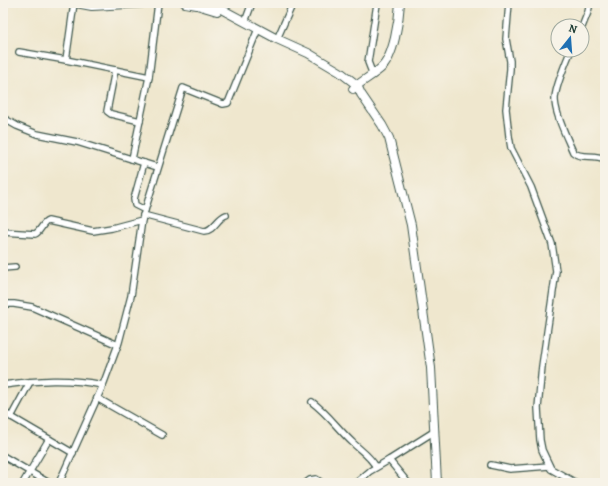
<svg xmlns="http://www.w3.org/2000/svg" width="608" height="486" font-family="Alegreya,serif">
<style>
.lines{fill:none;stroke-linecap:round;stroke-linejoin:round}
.street-casing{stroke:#3e564b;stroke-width:8}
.secondary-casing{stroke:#3e564b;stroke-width:10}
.street{stroke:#fff;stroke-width:5.5}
.secondary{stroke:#fff;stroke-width:8}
</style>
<rect width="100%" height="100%" fill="#f7f3e8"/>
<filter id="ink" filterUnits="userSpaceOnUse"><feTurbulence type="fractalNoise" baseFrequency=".025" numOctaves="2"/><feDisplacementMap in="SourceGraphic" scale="8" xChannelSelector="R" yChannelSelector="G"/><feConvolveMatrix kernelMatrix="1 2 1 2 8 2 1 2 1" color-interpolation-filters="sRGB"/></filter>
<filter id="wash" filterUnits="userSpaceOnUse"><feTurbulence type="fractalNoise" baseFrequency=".012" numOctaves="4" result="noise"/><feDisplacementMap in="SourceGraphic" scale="16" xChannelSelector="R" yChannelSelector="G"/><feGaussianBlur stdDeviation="0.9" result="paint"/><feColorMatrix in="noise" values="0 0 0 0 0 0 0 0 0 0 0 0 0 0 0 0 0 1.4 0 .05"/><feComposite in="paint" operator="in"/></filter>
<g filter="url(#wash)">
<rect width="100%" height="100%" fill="#efe7ce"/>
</g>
<g filter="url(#ink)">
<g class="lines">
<g class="street-casing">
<g id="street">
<polyline points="509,3 506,39 510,61 510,69 506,109 509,136 511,148 531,187 552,244 556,271 542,366 538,408 540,440 542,450 551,469 576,483"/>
<polyline points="245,22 252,3"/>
<polyline points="582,27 588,12 590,3"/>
<polyline points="277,39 293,3"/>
<path d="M571,50C566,62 556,85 555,98C554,112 567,138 573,152C580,159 593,154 605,159"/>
<polyline points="19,52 66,60 149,77"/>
<polyline points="66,60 74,3"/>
<polyline points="115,70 107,111 111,114 140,121"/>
<polyline points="373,75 368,62 377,4"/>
<polyline points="3,118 17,126 37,134 77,142 157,167"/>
<polyline points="132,159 149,77 158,3"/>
<polyline points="144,163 134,199 135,205 145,210"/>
<path d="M143,215L204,231C214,231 217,218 226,215"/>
<polyline points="142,220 183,88 223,104 228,103 258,29"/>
<path d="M3,232L35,234C41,231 42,223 48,221L93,231L112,228L142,220L131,296L119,342L103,385"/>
<polyline points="3,268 15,267"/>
<polyline points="3,304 14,304 32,307 118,345"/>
<path d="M3,385C38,380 68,378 103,385L59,483"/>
<polyline points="97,398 162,435"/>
<path d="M312,402C328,414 338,429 352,442C361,451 370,456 376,467"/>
<polyline points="3,412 73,453"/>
<polyline points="11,417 30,382"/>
<polyline points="3,456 49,483"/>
<polyline points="389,460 408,483"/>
<polyline points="491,465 510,469 549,466"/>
<polyline points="23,483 49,439"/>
<polyline points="306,483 310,480 316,479 322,483"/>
<polyline points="356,483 370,471 389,460 435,431"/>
</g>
</g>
<g class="secondary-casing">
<g id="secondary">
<polyline points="76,3 92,6 145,3"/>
<polyline points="185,3 197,5 217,11"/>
<polyline points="210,3 277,39 308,53 340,72 357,85 361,94 382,125 389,138 411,225 431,368 437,483"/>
<path d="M353,89C361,81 372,76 381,68C394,57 399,20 400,3"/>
</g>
</g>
<use href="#street" class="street"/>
<use href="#secondary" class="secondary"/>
</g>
</g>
<rect width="608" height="486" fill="none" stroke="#f7f3e8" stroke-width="16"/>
<g transform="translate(570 38) rotate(17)"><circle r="19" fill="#f7f3e8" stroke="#a1aaa0"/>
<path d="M0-3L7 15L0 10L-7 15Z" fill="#1f6fb2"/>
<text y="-6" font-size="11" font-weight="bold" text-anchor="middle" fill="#1f3d34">N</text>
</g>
</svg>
